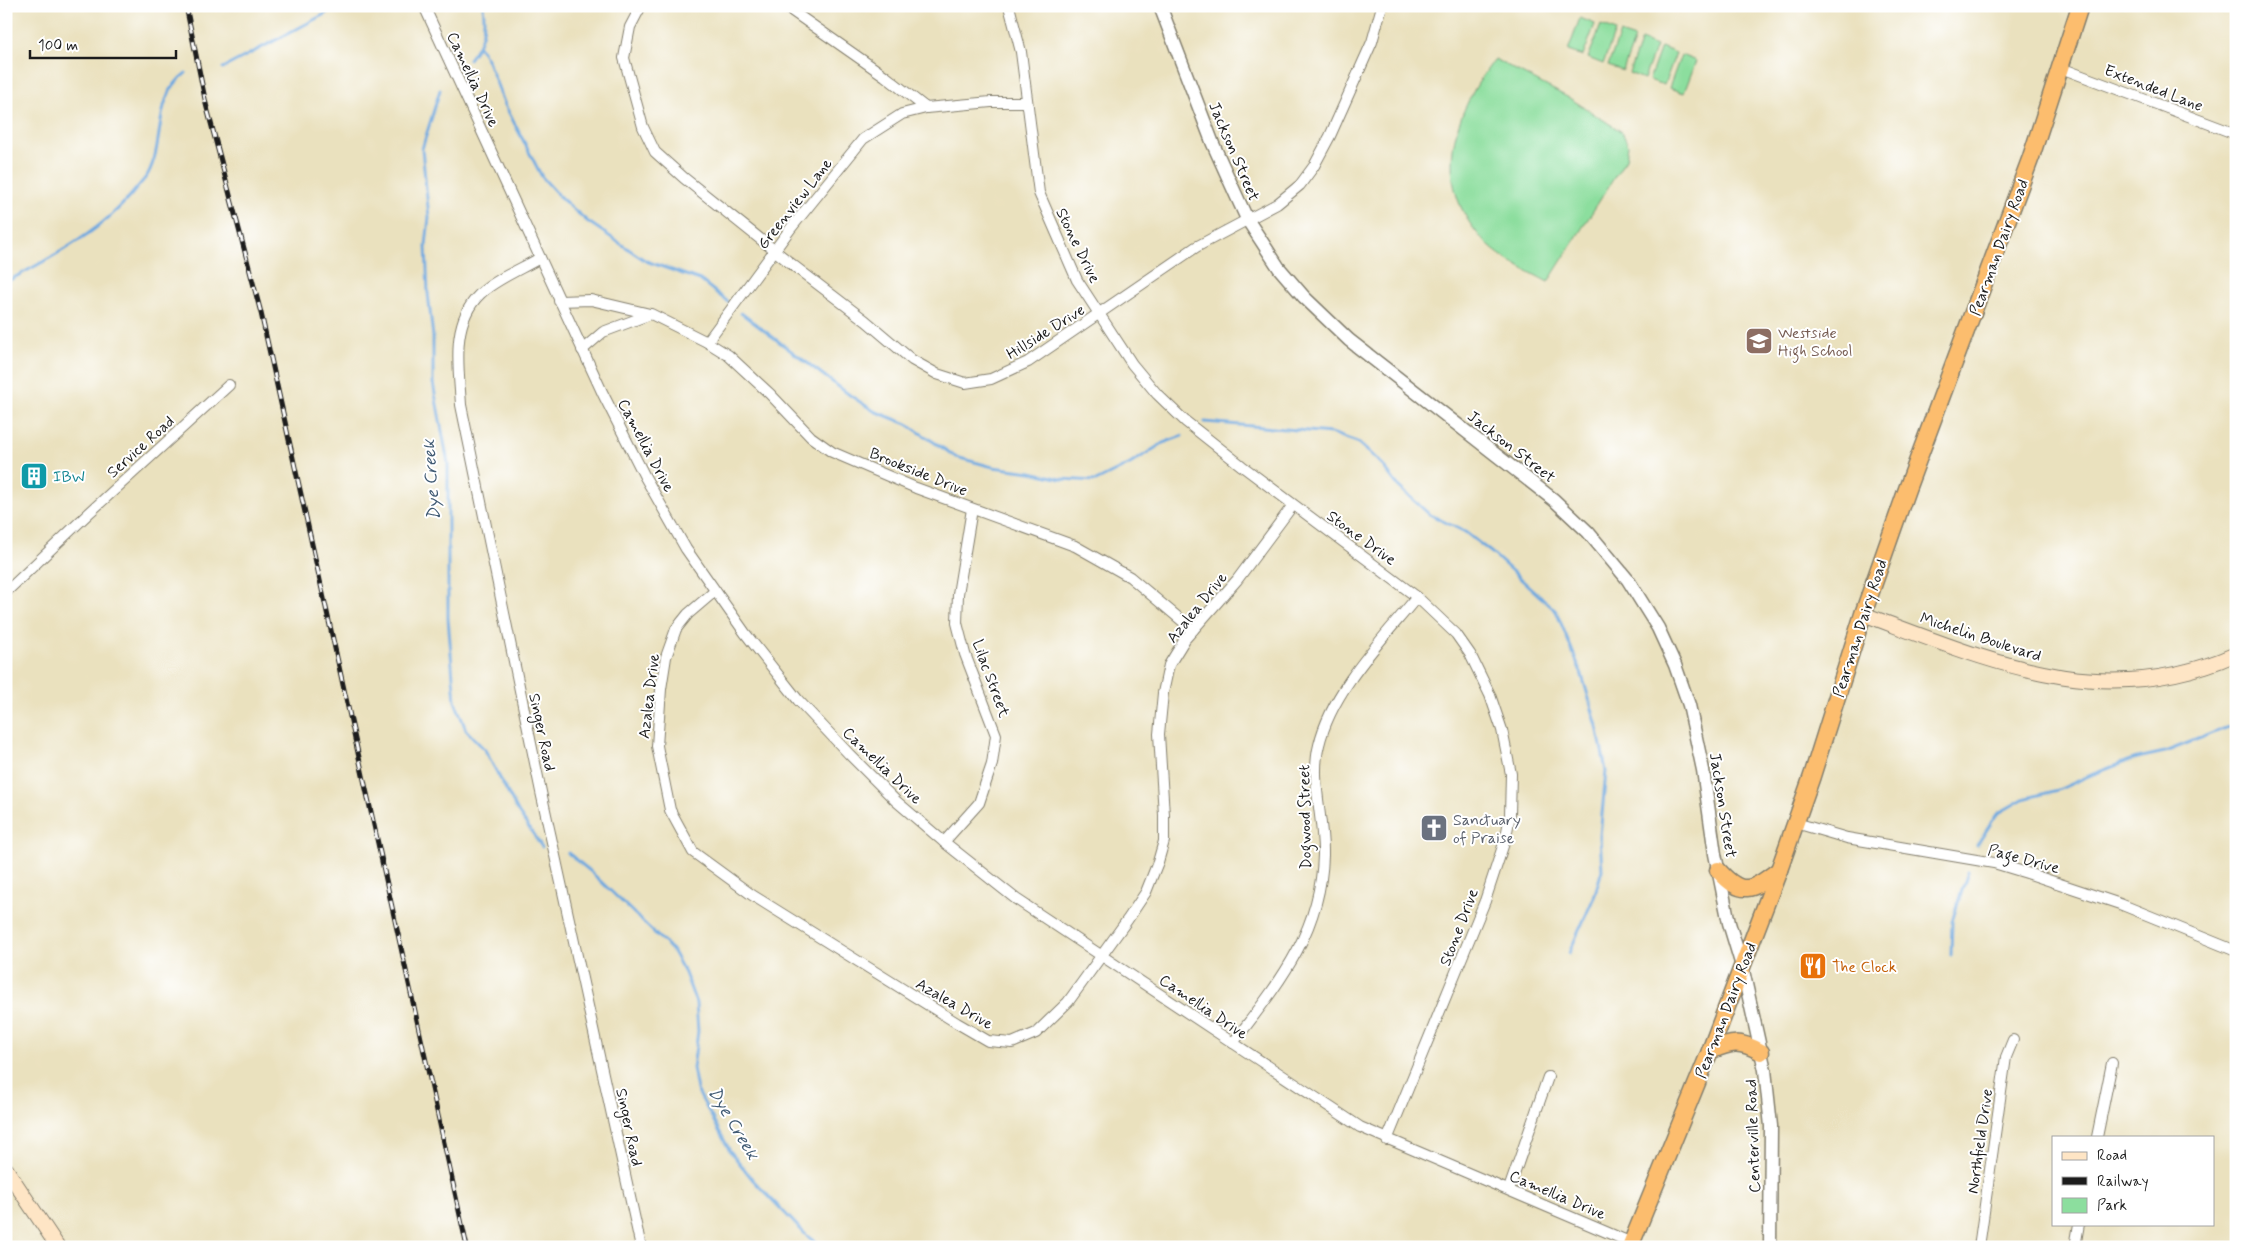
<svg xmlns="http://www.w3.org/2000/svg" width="2242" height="1253" font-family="Mynerve,sans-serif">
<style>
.green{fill:#8cde9e;stroke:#547d5d}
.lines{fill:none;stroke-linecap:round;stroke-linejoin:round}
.stream{stroke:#6fa9df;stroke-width:3}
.minor-casing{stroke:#837e6d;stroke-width:12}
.tertiary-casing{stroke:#837e6d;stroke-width:15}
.secondary-casing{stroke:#837e6d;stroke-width:16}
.trunk-casing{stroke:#837e6d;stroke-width:19}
.minor{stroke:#fff;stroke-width:10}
.tertiary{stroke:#fff;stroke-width:12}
.secondary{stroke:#fee5c5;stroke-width:14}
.trunk{stroke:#fcbd6e;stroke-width:16}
.rail-casing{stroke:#1c1c1c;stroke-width:5}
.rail{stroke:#fff;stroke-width:3;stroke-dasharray:9;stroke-linecap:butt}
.labels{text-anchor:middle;stroke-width:4;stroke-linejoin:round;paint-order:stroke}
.street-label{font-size:16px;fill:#1c1c1c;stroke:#fff}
.education-label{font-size:16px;fill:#785e54;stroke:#fff;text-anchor:start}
.culture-label{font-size:16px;fill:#0d838f;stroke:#fff;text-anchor:start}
.worship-label{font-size:16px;fill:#5b616d;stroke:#fff;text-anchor:start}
.food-label{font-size:16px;fill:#c56008;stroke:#fff;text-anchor:start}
.water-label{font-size:18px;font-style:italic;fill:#415b74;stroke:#fff}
</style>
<rect width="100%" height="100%" fill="#fff"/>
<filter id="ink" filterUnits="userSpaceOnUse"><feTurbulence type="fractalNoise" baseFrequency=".02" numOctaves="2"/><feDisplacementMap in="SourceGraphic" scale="10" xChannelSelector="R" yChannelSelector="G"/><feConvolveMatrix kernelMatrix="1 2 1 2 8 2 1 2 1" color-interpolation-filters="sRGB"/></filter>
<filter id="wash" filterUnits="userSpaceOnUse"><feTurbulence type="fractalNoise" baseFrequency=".0096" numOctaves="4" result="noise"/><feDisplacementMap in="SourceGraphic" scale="20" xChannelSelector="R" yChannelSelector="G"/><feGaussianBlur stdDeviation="1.12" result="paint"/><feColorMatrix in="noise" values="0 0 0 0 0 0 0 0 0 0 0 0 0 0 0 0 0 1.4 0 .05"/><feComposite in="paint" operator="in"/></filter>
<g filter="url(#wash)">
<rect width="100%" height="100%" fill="#eae1be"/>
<g class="green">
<polygon points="1580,18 1595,24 1583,56 1568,51"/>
<polygon points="1601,25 1615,31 1603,64 1588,58"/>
<polygon points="1620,33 1635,38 1623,71 1608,66"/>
<polygon points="1641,40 1656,46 1644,79 1629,73"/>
<polygon points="1661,47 1676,53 1664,85 1649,80"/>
<polygon points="1681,55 1696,61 1684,93 1669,88"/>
<path d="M1495,59L1571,99L1622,132L1628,145L1626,159L1548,282C1528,271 1503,260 1487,244C1430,187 1450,117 1495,59Z"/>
</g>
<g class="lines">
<g class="stream">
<polyline points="479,46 487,59 505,105 542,177 562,199 587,221 646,261 700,280 728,302"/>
<path d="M469,59C483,42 486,27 483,6"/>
<polyline points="223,68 325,14 334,6"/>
<polyline points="440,90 422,149 429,217 426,246 428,293 433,337 433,383 448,463 448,618 455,701 466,730 485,750 518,812 542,847"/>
<path d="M6,282C53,257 103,231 136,189C140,184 145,179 148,174C166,140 152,98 186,73"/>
<polyline points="741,313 851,396 874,411 907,424 956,457 993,467 1031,472 1061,479 1096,481 1130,464 1163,443 1182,436"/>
<polyline points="1205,422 1331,433 1357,442 1380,462 1399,487 1429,514 1465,532 1492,553 1556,611 1581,672 1597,726 1606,771 1600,836 1602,870 1594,897 1569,953"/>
<polyline points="1977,845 1997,814 2023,799 2058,790 2091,775 2133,759 2165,752 2236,724"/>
<polyline points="568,853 590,871 672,950 685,973 696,1003 698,1031 693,1068 697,1090 730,1151 753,1180 807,1236 822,1247"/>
<polyline points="1951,955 1952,921 1968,872"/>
</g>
</g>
</g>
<g filter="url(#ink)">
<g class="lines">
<g class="minor-casing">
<g id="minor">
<polyline points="424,6 603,394 645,477 686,549 745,633 798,700 849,754 896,801 944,842 1016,899 1360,1127 1632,1243"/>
<polyline points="641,6 630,27 624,58 643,127 655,152 684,178 794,266 866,321 912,360 937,374 965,383 991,379 1028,362 1196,247 1277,204 1300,185 1314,166 1330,136 1372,42 1382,6"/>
<polyline points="785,6 885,76 926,108 991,102 1026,102"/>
<polyline points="1009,6 1021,52 1039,193 1077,280 1132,364 1157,394 1185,421 1242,466 1417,597 1456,634 1470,654 1490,695 1502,730 1511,774 1510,815 1506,837 1485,901 1387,1140"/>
<polyline points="2061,68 2236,134"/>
<path d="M540,258C521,269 496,279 480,294C450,323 459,368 461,405L541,792L641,1247"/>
<polyline points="559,301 591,300 650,314"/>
<polyline points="707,342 791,228 863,139 902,114 926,108"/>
<polyline points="582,350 603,332 651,314 707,342 728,355 770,394 811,437 832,452 916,488 1075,546 1130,577 1193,630"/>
<polyline points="715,591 688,614 676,629 666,657 661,689 657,746 670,810 693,852 752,895 957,1023 988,1041 1012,1043 1036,1033 1068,1002 1128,919 1146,892 1158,862 1164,841 1164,815 1159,734 1163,693 1169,665 1185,639 1237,580 1293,505"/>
<polyline points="6,592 89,513 229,385"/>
<polyline points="1796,823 1847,838 1994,863 2027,873 2120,904 2236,951"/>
<polyline points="944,842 979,803 992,764 996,735 965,654 957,623 958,594 972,509"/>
<path d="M1233,1043C1278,984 1321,933 1323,855C1324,819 1310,780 1319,745C1332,690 1382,640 1417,597"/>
<polyline points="2097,1137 2112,1063"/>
<polyline points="1509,1189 1548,1077"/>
<polyline points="1979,1247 2006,1057 2013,1040"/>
<polyline points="2075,1247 2079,1224"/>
</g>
</g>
<g class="tertiary-casing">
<polyline id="tertiary" points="1160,6 1213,144 1236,195 1247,219 1279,268 1304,297 1349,340 1554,500 1588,532 1628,580 1658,628 1675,665 1689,705 1703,770 1715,854 1729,923 1742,966 1765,1070 1771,1126 1770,1247"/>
</g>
<g class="secondary-casing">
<g id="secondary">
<path d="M1863,614C1988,660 2103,714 2236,654"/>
<polyline points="6,1169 58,1247"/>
</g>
</g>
<g class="trunk-casing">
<g id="trunk">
<path d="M1718,870C1743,898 1752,890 1779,870"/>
<path d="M1710,1051C1732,1042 1739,1040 1761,1052"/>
<polyline points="1630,1247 1710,1051 1779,870 1812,776 1863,614 1907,489 2031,157 2080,6"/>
</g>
</g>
<use href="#minor" class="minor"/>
<use href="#tertiary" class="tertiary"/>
<use href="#secondary" class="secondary"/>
<use href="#trunk" class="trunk"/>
<g class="rail-casing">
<polyline id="rail" points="186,6 206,104 261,313 467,1247"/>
</g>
<use href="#rail" class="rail"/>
</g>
</g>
<defs>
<g id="school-square" transform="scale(1.4375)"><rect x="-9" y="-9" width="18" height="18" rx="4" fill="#8d6e63" stroke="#fff"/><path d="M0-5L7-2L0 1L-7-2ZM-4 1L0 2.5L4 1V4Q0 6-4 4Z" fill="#fff"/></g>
<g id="building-square" transform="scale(1.4375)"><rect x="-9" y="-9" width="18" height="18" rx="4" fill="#0f9aa8" stroke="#fff"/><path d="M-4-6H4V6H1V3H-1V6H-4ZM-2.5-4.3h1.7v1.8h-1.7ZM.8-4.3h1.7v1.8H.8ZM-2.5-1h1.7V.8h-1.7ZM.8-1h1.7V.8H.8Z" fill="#fff"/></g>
<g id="church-square" transform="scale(1.4375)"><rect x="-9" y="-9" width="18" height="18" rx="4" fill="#6b7280" stroke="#fff"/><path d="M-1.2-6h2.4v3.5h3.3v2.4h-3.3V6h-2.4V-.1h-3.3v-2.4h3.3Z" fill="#fff"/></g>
<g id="restaurant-square" transform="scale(1.4375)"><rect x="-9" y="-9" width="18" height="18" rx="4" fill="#e8710a" stroke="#fff"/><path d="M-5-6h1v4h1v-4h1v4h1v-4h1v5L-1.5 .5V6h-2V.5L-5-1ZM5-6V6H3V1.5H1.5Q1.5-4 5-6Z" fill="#fff"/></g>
</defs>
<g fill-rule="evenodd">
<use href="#school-square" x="1759" y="341"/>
<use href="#building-square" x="34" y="476"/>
<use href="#church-square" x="1434" y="828"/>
<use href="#restaurant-square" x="1813" y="966"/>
</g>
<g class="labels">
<g class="street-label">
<text transform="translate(474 79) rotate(65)" y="6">Camellia Drive</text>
<text transform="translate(2154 87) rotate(21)" y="6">Extended Lane</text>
<text transform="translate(1235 151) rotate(67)" y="6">Jackson Street</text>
<text transform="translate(794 203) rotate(-52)" y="6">Greenview Lane</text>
<text transform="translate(1079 245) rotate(64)" y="6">Stone Drive</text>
<text transform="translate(1998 247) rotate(-70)" y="6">Pearman Dairy Road</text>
<text transform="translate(1045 331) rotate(-32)" y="6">Hillside Drive</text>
<text transform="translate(647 445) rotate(62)" y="6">Camellia Drive</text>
<text transform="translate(140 446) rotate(-42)" y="6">Service Road</text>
<text transform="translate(1512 446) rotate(38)" y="6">Jackson Street</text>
<text transform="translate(919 471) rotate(22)" y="6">Brookside Drive</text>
<text transform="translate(1362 537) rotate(36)" y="6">Stone Drive</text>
<text transform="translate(1196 607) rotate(-51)" y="6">Azalea Drive</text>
<text transform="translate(1859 628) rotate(-72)" y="6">Pearman Dairy Road</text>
<text transform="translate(1981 636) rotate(18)" y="6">Michelin Boulevard</text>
<text transform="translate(992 678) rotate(70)" y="6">Lilac Street</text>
<text transform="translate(648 696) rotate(-83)" y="6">Azalea Drive</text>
<text transform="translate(543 732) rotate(78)" y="6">Singer Road</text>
<text transform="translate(883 765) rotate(44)" y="6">Camellia Drive</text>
<text transform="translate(1724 805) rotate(81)" y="6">Jackson Street</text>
<text transform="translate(1304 817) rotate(-91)" y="6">Dogwood Street</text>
<text transform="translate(2024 858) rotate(15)" y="6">Page Drive</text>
<text transform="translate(1458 927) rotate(-69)" y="6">Stone Drive</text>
<text transform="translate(955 1003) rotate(30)" y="6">Azalea Drive</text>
<text transform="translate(1204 1006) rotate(34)" y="6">Camellia Drive</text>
<text transform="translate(1725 1010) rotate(-69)" y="6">Pearman Dairy Road</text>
<text transform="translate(630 1127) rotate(78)" y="6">Singer Road</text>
<text transform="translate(1752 1136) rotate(-92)" y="6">Centerville Road</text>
<text transform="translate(1979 1141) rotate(-82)" y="6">Northfield Drive</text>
<text transform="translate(1558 1194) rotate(23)" y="6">Camellia Drive</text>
</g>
<g class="education-label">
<text x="1778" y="338">Westside<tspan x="1778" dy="18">High School</tspan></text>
</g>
<g class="culture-label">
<text x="53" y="482">IBW</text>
</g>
<g class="worship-label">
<text x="1453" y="825">Sanctuary<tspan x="1453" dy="18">of Praise</tspan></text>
</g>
<g class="food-label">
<text x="1832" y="972">The Clock</text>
</g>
<g class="water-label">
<text transform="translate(431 480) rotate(-94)" y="6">Dye Creek</text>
<text transform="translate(734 1123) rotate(59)" y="6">Dye Creek</text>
</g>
</g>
<rect width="2242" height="1253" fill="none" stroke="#fff" stroke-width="25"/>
<rect x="2052" y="1136" width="162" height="90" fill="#ffffff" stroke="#a4a4a4"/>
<rect x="2062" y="1152" width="25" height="8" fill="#fee5c5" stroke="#a4a4a4"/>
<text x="2097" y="1160" font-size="15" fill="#1c1c1c">Road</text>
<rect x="2062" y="1177" width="25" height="8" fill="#1c1c1c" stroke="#a4a4a4"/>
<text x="2097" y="1186" font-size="15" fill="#1c1c1c">Railway</text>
<rect x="2062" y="1198" width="25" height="15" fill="#8cde9e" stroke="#a4a4a4"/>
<text x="2097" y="1210" font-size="15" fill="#1c1c1c">Park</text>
<path d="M30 50v8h146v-8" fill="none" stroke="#1c1c1c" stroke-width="2.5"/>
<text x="38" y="50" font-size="15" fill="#1c1c1c" stroke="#ffffff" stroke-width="4" paint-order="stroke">100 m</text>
</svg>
